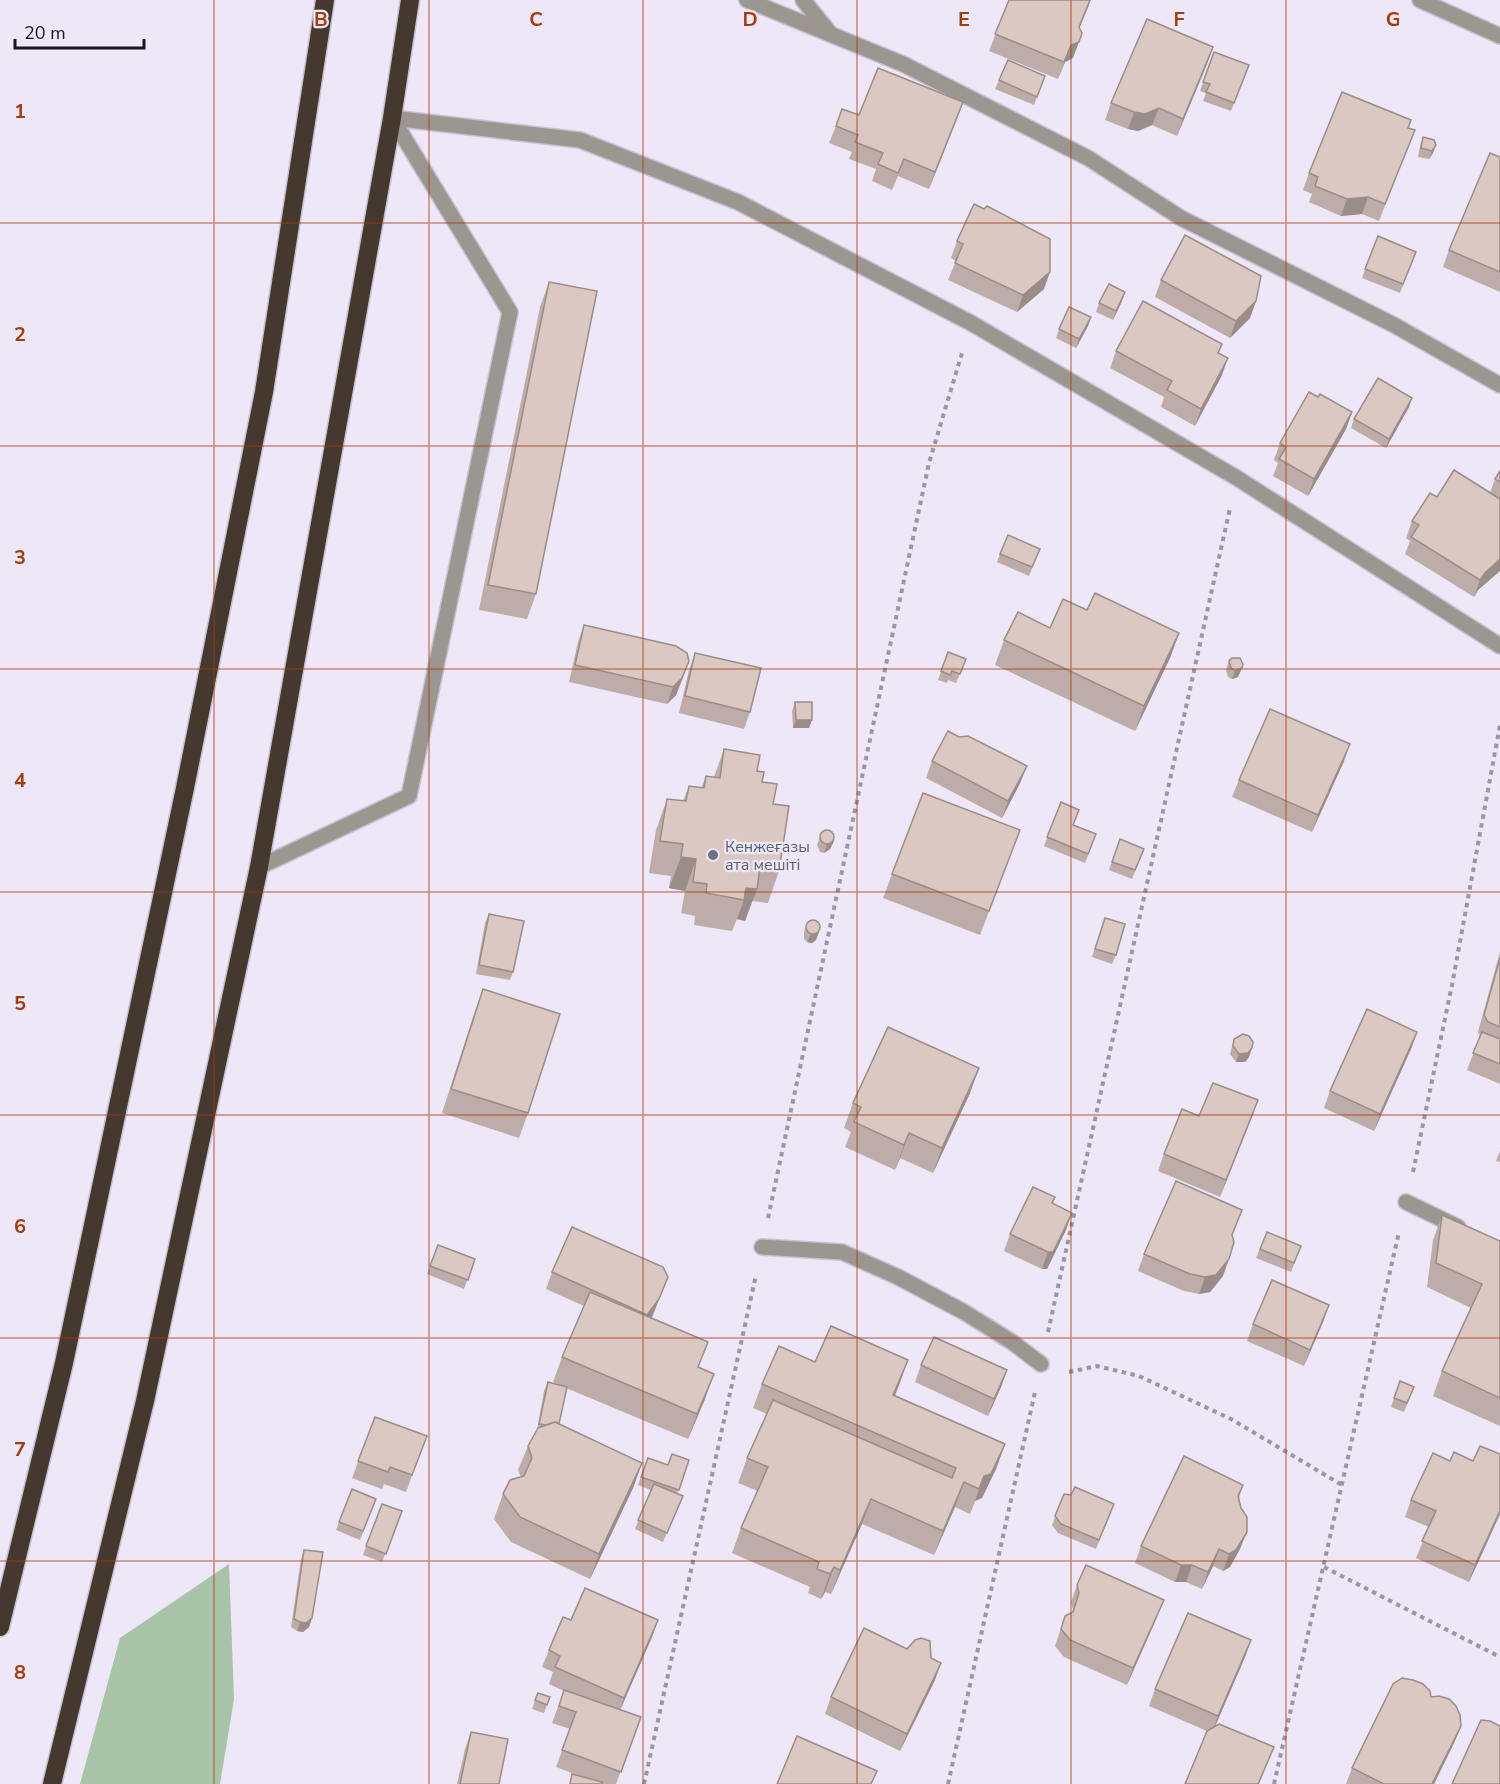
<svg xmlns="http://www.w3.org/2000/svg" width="1500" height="1784" font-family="'Nunito Sans',sans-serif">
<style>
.green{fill:#a8c3a8}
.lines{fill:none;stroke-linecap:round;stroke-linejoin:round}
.lane-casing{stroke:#c7c2d1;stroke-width:18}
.street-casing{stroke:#c7c2d1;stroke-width:18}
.highway-casing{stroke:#c7c2d1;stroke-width:21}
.path{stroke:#9a96a2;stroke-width:4;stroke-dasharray:4.5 4.5;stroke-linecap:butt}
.lane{stroke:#9c9690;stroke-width:15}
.street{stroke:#9c9690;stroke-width:15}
.highway{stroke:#45392f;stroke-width:18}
.wall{fill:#bdaca8}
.shaded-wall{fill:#9a8c88}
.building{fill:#dcc8c3;stroke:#9a8c88;stroke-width:1.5}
.grid{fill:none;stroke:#a23d10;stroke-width:1.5;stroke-opacity:0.55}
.worship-dot{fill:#6b7280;stroke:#ede7f8;stroke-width:2}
.labels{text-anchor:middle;stroke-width:4.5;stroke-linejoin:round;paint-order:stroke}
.worship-label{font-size:16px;fill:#5b616d;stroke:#ede7f8;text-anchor:start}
.grid-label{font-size:20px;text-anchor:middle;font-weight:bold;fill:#a23d10;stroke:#ede7f8;stroke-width:4.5;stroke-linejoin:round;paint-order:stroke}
</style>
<rect width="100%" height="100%" fill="#ede7f8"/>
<polygon class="green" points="229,1564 234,1699 220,1784 80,1784 120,1638"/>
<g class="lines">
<g class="lane-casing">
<polyline id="lane" points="259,867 409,796 510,312 392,118"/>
</g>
<g class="street-casing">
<g id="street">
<polyline points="747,0 903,64 1088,158 1181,218 1394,325 1500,385"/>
<polyline points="803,0 829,32"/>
<polyline points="1420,0 1500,36"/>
<polyline points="392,118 580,140 738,202 971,323 1237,478 1500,646"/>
<polyline points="1406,1202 1458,1227"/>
<polyline points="762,1247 842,1252 898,1277 964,1312 1012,1342 1041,1364"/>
</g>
</g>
<g class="highway-casing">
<g id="highway">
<polyline points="0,1627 64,1363 185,788 264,392 325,0"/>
<polyline points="52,1784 145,1401 259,867 392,118 410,0"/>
</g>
</g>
<g class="path">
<polyline points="1413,1172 1452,985 1500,725"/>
<polyline points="768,1218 929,463 962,353"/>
<polyline points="1048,1332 1230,508"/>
<polyline points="1069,1372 1097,1366 1139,1376 1231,1419 1342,1485"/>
<polyline points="1324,1567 1500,1657"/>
<polyline points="644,1784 756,1275"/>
<polyline points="948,1784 1035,1392"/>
<polyline points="1274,1784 1399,1232"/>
</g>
<use href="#lane" class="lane"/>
<use href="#street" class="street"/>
<use href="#highway" class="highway"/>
</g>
<g class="wall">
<polygon points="1009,0 1091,0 1080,27 1073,58 1065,62 1058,79 989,51"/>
<polygon points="1213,47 1207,64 1177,136 1152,125 1138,131 1128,129 1105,120 1111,103"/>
<polygon points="1214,52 1249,65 1231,111 1203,101 1206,93 1200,91"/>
<polygon points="1045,76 1034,105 995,89 999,80"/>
<polygon points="963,102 929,189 898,176 892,190 872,181 876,169 849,159 852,152 829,143 836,126 859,115"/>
<polygon points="1408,128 1408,147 1379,221 1362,214 1341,216 1309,202 1312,194 1303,190 1309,173"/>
<polygon points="1423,137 1434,140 1433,153 1429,159 1418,157 1420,146"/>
<polygon points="1500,157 1500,292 1443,267 1449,250"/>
<polygon points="1378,236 1416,252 1400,293 1362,278"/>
<polygon points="957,241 1044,289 1017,312 948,280 956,261 951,258"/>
<polygon points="1161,280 1256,301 1250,318 1230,338 1155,297"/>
<polygon points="549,282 536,594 527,619 479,610 540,307"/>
<polygon points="1122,301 1113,320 1096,312 1099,303"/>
<polygon points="1091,317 1088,326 1076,348 1056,338 1059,329"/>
<polygon points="1116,351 1219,354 1222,375 1195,426 1161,407 1164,397 1110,368"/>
<polygon points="1318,397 1352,412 1346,429 1308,496 1273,476 1278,463 1274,460 1280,443"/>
<polygon points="1412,398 1409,407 1386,448 1351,428 1354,419"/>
<polygon points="1500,471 1500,571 1478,590 1474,597 1405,554 1410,541 1406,538 1412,521 1437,497 1490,493 1495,479"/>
<polygon points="1040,549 1029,576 997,562 1000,554"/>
<polygon points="1087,610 1179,633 1170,658 1135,731 995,665 1004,640 1050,628"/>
<polygon points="584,625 683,678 676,695 667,704 569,682 578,642"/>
<polygon points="948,652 966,659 956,683 948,680 947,683 938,680"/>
<polygon points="695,653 750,712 744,729 679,713 689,670"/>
<polygon points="1229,661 1243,664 1238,677 1232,679 1228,677 1226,670"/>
<polygon points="795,702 812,720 809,728 793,728 792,711"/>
<polygon points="959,737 1027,766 1020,783 1002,818 926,778 932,761"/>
<polygon points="724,749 757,771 762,782 773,804 779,871 768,903 752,901 745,921 737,919 732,931 694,925 695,916 681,913 685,891 669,888 671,876 649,873 656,830 667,799 683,801 689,786 701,788 706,776 714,777"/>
<polygon points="1344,761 1312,832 1232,797 1239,780"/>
<polygon points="923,793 1020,830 980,935 883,898"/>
<polygon points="1061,802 1074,825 1093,843 1085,863 1044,846"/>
<polygon points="822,832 834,841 830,849 824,853 820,852 817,845"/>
<polygon points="1120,839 1144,849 1132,879 1109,870"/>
<polygon points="489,914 513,972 510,980 476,974 485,923"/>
<polygon points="1105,918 1116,955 1112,964 1092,957"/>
<polygon points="807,923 819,932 816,940 812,943 807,942 804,939 804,932"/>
<polygon points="1500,952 1500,1084 1467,1070 1480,1036 1478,1032"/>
<polygon points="483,989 528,1113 519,1138 442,1113 474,1014"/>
<polygon points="1417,1032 1411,1049 1374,1131 1324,1108 1330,1091"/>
<polygon points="1234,1039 1249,1057 1245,1062 1236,1062 1230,1054"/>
<polygon points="970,1093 933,1173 900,1158 895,1170 845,1147 851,1132 844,1128 853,1103"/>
<polygon points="1258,1100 1220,1197 1158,1171 1164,1154 1199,1116"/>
<polygon points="1500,1151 1500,1162 1496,1161"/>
<polygon points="1055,1197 1053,1204 1066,1230 1047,1269 1042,1269 1004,1251 1010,1234"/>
<polygon points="1442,1215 1500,1241 1500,1426 1433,1396 1442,1371 1471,1308 1427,1287 1433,1240"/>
<polygon points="1267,1232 1301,1246 1291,1272 1256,1258"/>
<polygon points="438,1245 475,1259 464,1289 427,1274"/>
<polygon points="1144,1254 1223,1276 1210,1292 1199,1294 1184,1291 1138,1271"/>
<polygon points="552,1272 668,1277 652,1318 699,1367 705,1399 688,1439 566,1388 559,1424 642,1463 633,1488 590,1579 511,1542 494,1519 503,1494 521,1477 518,1470 528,1446 537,1430 544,1391 548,1382 561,1385 553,1382 562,1357 584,1306 546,1289"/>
<polygon points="1329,1305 1323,1322 1304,1366 1247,1341 1253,1324"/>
<polygon points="908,1360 895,1396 1005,1444 996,1469 982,1498 975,1501 970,1514 955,1507 934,1555 862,1524 831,1594 825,1592 821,1599 808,1593 810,1587 732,1553 741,1528 758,1491 738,1483 747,1458 767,1414 753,1408 762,1384 815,1362"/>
<polygon points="921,1365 1007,1370 1001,1387 988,1416 915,1382"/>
<polygon points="1400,1381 1414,1387 1404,1412 1391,1407"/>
<polygon points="375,1417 427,1436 406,1492 384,1484 382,1489 352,1478"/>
<polygon points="648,1458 668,1465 689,1460 677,1494 683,1496 663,1542 635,1529 651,1490 638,1485"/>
<polygon points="1243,1485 1239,1498 1240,1549 1230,1567 1223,1571 1213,1566 1202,1589 1186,1582 1175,1582 1135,1563 1141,1546"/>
<polygon points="352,1489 376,1499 360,1540 336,1530"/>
<polygon points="1064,1494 1111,1512 1096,1549 1058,1533 1052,1525"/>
<polygon points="1411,1500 1500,1514 1469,1582 1416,1558 1429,1527 1405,1517"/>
<polygon points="382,1504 402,1511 382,1562 363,1555"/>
<polygon points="304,1550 312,1618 309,1627 303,1632 297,1631 291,1627 301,1559"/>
<polygon points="1077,1585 1157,1617 1127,1685 1064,1657 1055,1646 1065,1616 1072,1612 1073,1610 1071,1602"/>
<polygon points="571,1620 658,1620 652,1637 620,1710 641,1717 616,1784 569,1784 572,1774 580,1776 556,1767 570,1729 552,1723 564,1691 549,1684 553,1672 542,1667 549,1650"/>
<polygon points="1251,1640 1245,1657 1215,1727 1274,1747 1259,1784 1185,1784 1207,1731 1149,1706 1155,1689"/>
<polygon points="907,1649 931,1658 935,1680 900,1751 825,1714 831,1697"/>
<polygon points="538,1693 550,1697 544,1713 532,1709"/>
<polygon points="1431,1697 1461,1726 1454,1743 1434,1784 1346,1784 1352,1768"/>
<polygon points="471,1732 499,1784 457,1784 465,1749"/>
</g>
<g class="shaded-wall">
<polygon points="1079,42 1073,58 1065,62 1058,79 1071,45"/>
<polygon points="1213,47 1207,64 1177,136 1183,119"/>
<polygon points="963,102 957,119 929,189 935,172"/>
<polygon points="1159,108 1152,125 1138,131 1128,129 1134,112"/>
<polygon points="1436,145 1433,153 1429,159 1432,151"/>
<polygon points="1368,197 1362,214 1341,216 1347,199"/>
<polygon points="1050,272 1044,289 1017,312 1023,295"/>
<polygon points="1125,292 1122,301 1113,320 1116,311"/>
<polygon points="1256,301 1250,318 1230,338 1236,321"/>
<polygon points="1091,317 1088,326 1076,348 1079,339"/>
<polygon points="1228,358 1222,375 1195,426 1201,409"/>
<polygon points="1412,398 1409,407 1386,448 1389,439"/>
<polygon points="1352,412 1346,429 1308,496 1314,479"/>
<polygon points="1500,559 1500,571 1478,590 1474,597 1480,580 1485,573"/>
<polygon points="1179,633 1170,658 1135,731 1144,706"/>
<polygon points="689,661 676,695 667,704 673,687"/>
<polygon points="1242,668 1238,677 1232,679 1235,671"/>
<polygon points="796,720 812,720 809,728 793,728"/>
<polygon points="1350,744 1344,761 1312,832 1318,815"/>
<polygon points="1027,766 1020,783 1002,818 1008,801"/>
<polygon points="834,841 830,849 824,853 827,844"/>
<polygon points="681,857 696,859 685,891 669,888"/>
<polygon points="746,888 757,889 745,921 737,919 744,900"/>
<polygon points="819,932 816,940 812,943 807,942 811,934"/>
<polygon points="1417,1032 1411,1049 1374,1131 1380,1114"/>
<polygon points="1252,1048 1249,1057 1245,1062 1236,1062 1239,1054"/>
<polygon points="979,1068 970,1093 933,1173 942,1148"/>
<polygon points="1258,1100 1252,1117 1220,1197 1226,1180"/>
<polygon points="909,1133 900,1158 895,1170 904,1145"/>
<polygon points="1072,1213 1066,1230 1047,1269 1042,1269 1048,1252"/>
<polygon points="1229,1259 1223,1276 1210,1292 1199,1294 1205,1277"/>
<polygon points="668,1277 652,1316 641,1332 647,1315"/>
<polygon points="1329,1305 1323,1322 1304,1366 1310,1350"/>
<polygon points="908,1360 899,1385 884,1420 893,1395"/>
<polygon points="1007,1370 1001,1387 988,1416 994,1399"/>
<polygon points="714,1374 705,1399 688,1439 697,1414"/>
<polygon points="1005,1444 996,1469 982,1498 975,1501 970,1514 984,1476"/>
<polygon points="642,1463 633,1488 590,1579 599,1554"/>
<polygon points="964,1482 955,1507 934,1555 943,1531"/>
<polygon points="871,1499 862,1524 831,1594 840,1570"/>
<polygon points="1500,1511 1500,1514 1469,1582 1475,1565"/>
<polygon points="1247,1532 1240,1549 1230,1567 1223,1571 1229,1554"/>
<polygon points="1219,1549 1213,1566 1202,1589 1208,1572"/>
<polygon points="1181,1565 1192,1565 1186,1582 1175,1582"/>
<polygon points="834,1567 825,1592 821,1599 830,1574"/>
<polygon points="1164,1600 1157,1617 1127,1685 1133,1668"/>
<polygon points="312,1618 309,1627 303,1632 297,1631 300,1622"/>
<polygon points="658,1620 652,1637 618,1715 624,1698"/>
<polygon points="1251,1640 1245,1657 1212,1733 1218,1716"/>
<polygon points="941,1663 935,1680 900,1751 907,1734"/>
<polygon points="1461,1726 1454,1743 1434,1784 1432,1784"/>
</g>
<g class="building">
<polygon points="1009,0 1090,0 1079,27 1082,33 1079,42 1071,45 1064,62 995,34"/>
<polygon points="1147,19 1213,47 1183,119 1159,108 1145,114 1134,112 1111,103"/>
<polygon points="1214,52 1249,65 1234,103 1206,92 1210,84 1203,82"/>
<polygon points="1008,60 1045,76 1037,97 999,80"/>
<polygon points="878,68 963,102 935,172 904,159 898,173 878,164 883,153 855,142 858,135 836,126 842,109 859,115"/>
<polygon points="1342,92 1411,120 1408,128 1415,130 1385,204 1368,197 1347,199 1315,186 1318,177 1309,173"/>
<polygon points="1423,137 1434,140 1436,145 1432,151 1421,148"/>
<polygon points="1490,153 1500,157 1500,272 1449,250"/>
<polygon points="974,204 984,209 987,206 1050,239 1050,272 1023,295 955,263 963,244 957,241"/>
<polygon points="1185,235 1261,276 1256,301 1236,321 1161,280"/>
<polygon points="1378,236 1416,252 1403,284 1365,269"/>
<polygon points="549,282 597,291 536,594 488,585"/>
<polygon points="1109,284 1125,292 1116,311 1099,303"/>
<polygon points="1143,301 1222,344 1218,353 1228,358 1201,409 1167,390 1172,381 1116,351"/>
<polygon points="1069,307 1091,317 1079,339 1059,329"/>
<polygon points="1378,378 1412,398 1389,439 1354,419"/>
<polygon points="1309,392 1318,397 1320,394 1352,412 1314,479 1279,459 1286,447 1280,443"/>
<polygon points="1454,470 1500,499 1500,559 1485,573 1480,580 1411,537 1419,525 1412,521 1430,493 1437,497"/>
<polygon points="1500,471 1500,482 1495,479"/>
<polygon points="1008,535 1040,549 1032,567 1000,554"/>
<polygon points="1095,593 1179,633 1144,706 1004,640 1018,612 1050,628 1063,599 1087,610"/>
<polygon points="584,625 676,646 687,653 689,661 682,678 673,687 575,665"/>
<polygon points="948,652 966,659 960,674 952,671 950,675 941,671"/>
<polygon points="695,653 761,668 750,712 685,696"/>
<polygon points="1232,658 1240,658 1243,664 1242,668 1235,671 1231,668 1229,661"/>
<polygon points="795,702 812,702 812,720 796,720"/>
<polygon points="1270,709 1350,744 1318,815 1239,780"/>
<polygon points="948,731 959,737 968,736 1027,766 1008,801 932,761"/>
<polygon points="724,749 760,755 757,771 764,772 762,782 777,784 773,804 789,806 779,871 760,868 757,889 746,888 744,900 706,893 707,884 693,882 696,859 681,857 683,844 660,841 667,799 686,801 689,786 704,788 706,776 720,778"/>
<polygon points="923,793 1020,830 989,911 892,874"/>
<polygon points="1061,802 1079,810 1073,825 1096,834 1088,854 1047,837"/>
<circle cx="827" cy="837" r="7"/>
<polygon points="1120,839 1144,849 1135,870 1112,862"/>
<polygon points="489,914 524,921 513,972 479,965"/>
<polygon points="1105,918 1125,924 1116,955 1095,949"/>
<circle cx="813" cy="927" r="7"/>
<polygon points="1500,958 1500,1027 1488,1022 1484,1015"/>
<polygon points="483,989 560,1014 528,1113 451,1089"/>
<polygon points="1367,1009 1417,1032 1380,1114 1330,1091"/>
<polygon points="888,1027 979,1068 942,1148 909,1133 904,1145 854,1122 861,1107 853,1103"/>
<polygon points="1482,1032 1500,1039 1500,1064 1473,1053"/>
<polygon points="1243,1034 1249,1036 1253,1042 1252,1048 1248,1053 1239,1054 1233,1046 1234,1039"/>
<polygon points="1213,1083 1258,1100 1226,1180 1164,1154 1182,1109 1199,1116"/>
<polygon points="1176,1181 1242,1210 1232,1235 1234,1242 1229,1259 1216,1275 1205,1277 1190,1274 1144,1254"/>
<polygon points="1033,1187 1055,1197 1052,1203 1072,1213 1053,1252 1048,1252 1010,1234"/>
<polygon points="1442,1215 1500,1241 1500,1398 1442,1371 1482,1284 1436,1263"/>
<polygon points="572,1227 663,1267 668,1277 659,1299 647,1315 552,1272"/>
<polygon points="1267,1232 1301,1246 1294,1263 1260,1249"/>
<polygon points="438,1245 475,1259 468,1280 430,1266"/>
<polygon points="1272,1280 1329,1305 1310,1350 1253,1324"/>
<polygon points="590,1292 708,1342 698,1367 714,1374 697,1414 562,1357"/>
<polygon points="831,1326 908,1360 893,1395 1005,1444 991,1474 984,1476 979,1489 964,1482 943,1531 871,1499 840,1570 834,1567 830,1574 817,1569 819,1562 741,1528 768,1467 747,1458 773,1400 952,1478 956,1468 762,1384 779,1346 815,1362"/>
<polygon points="934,1337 1007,1370 994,1399 921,1365"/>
<polygon points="1400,1381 1414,1387 1407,1403 1394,1398"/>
<polygon points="548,1382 567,1387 559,1424 555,1422 546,1425 539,1424"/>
<polygon points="375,1417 427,1436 412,1475 390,1467 388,1472 358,1461"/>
<polygon points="555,1422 642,1463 599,1554 520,1517 503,1494 510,1480 524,1476 532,1458 528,1446 538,1428"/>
<polygon points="1480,1446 1500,1454 1500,1511 1475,1565 1422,1541 1436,1511 1411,1500 1433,1453 1450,1461 1454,1452 1473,1461"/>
<polygon points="672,1454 689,1460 679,1490 641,1477 648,1458 668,1465"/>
<polygon points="1184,1456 1243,1485 1238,1496 1241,1508 1247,1517 1247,1532 1236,1550 1229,1554 1219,1549 1208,1572 1192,1565 1181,1565 1141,1546"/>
<polygon points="654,1484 683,1496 667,1533 638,1520"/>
<polygon points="1075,1487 1114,1504 1099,1540 1061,1524 1055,1516 1064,1494 1071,1495"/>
<polygon points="352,1489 376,1499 363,1531 339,1522"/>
<polygon points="382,1504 402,1511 386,1554 366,1546"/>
<polygon points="304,1550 323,1552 312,1618 306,1623 300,1622 294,1619"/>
<polygon points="1086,1565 1164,1600 1133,1668 1070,1640 1061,1629 1065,1616 1073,1612 1079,1593 1077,1585"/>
<polygon points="585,1588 658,1620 624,1698 555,1667 560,1656 549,1650 563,1617 571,1620"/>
<polygon points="1188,1613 1251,1640 1218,1716 1155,1689"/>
<polygon points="864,1628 907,1649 915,1640 921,1638 930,1641 931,1658 941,1663 907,1734 831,1697"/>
<polygon points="1402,1678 1413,1680 1423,1684 1430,1691 1431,1697 1439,1696 1449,1699 1456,1706 1460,1715 1461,1726 1432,1784 1384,1784 1352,1768 1393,1684"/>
<polygon points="564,1690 641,1717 621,1772 562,1750 576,1712 559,1706"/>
<polygon points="538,1693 550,1697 547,1705 535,1700"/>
<polygon points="1481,1720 1490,1721 1500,1726 1500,1784 1452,1784"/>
<polygon points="1219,1724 1274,1747 1258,1784 1185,1784 1207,1731"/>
<polygon points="471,1732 508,1739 499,1784 460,1784"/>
<polygon points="797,1736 877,1771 871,1784 777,1784"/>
<polygon points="572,1774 602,1782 602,1784 570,1784"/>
</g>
<path class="grid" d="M214,0V1784M429,0V1784M643,0V1784M857,0V1784M1071,0V1784M1286,0V1784M0,223H1500M0,446H1500M0,669H1500M0,892H1500M0,1115H1500M0,1338H1500M0,1561H1500"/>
<circle class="worship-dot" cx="713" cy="855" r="6"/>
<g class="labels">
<g class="worship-label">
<text x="725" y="852">Кенжеғазы<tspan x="725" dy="18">ата мешіті</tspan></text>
</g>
</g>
<g class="grid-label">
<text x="321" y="26">B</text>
<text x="536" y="26">C</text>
<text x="750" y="26">D</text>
<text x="964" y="26">E</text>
<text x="1179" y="26">F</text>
<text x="1393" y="26">G</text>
<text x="20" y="118">1</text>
<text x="20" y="341">2</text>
<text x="20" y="564">3</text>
<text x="20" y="787">4</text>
<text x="20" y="1010">5</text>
<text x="20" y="1233">6</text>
<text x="20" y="1456">7</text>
<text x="20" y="1679">8</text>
</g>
<path d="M15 39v9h129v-9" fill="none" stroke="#19171d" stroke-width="3"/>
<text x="24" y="39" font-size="18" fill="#19171d" stroke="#ede7f8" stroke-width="4.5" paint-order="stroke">20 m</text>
</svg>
